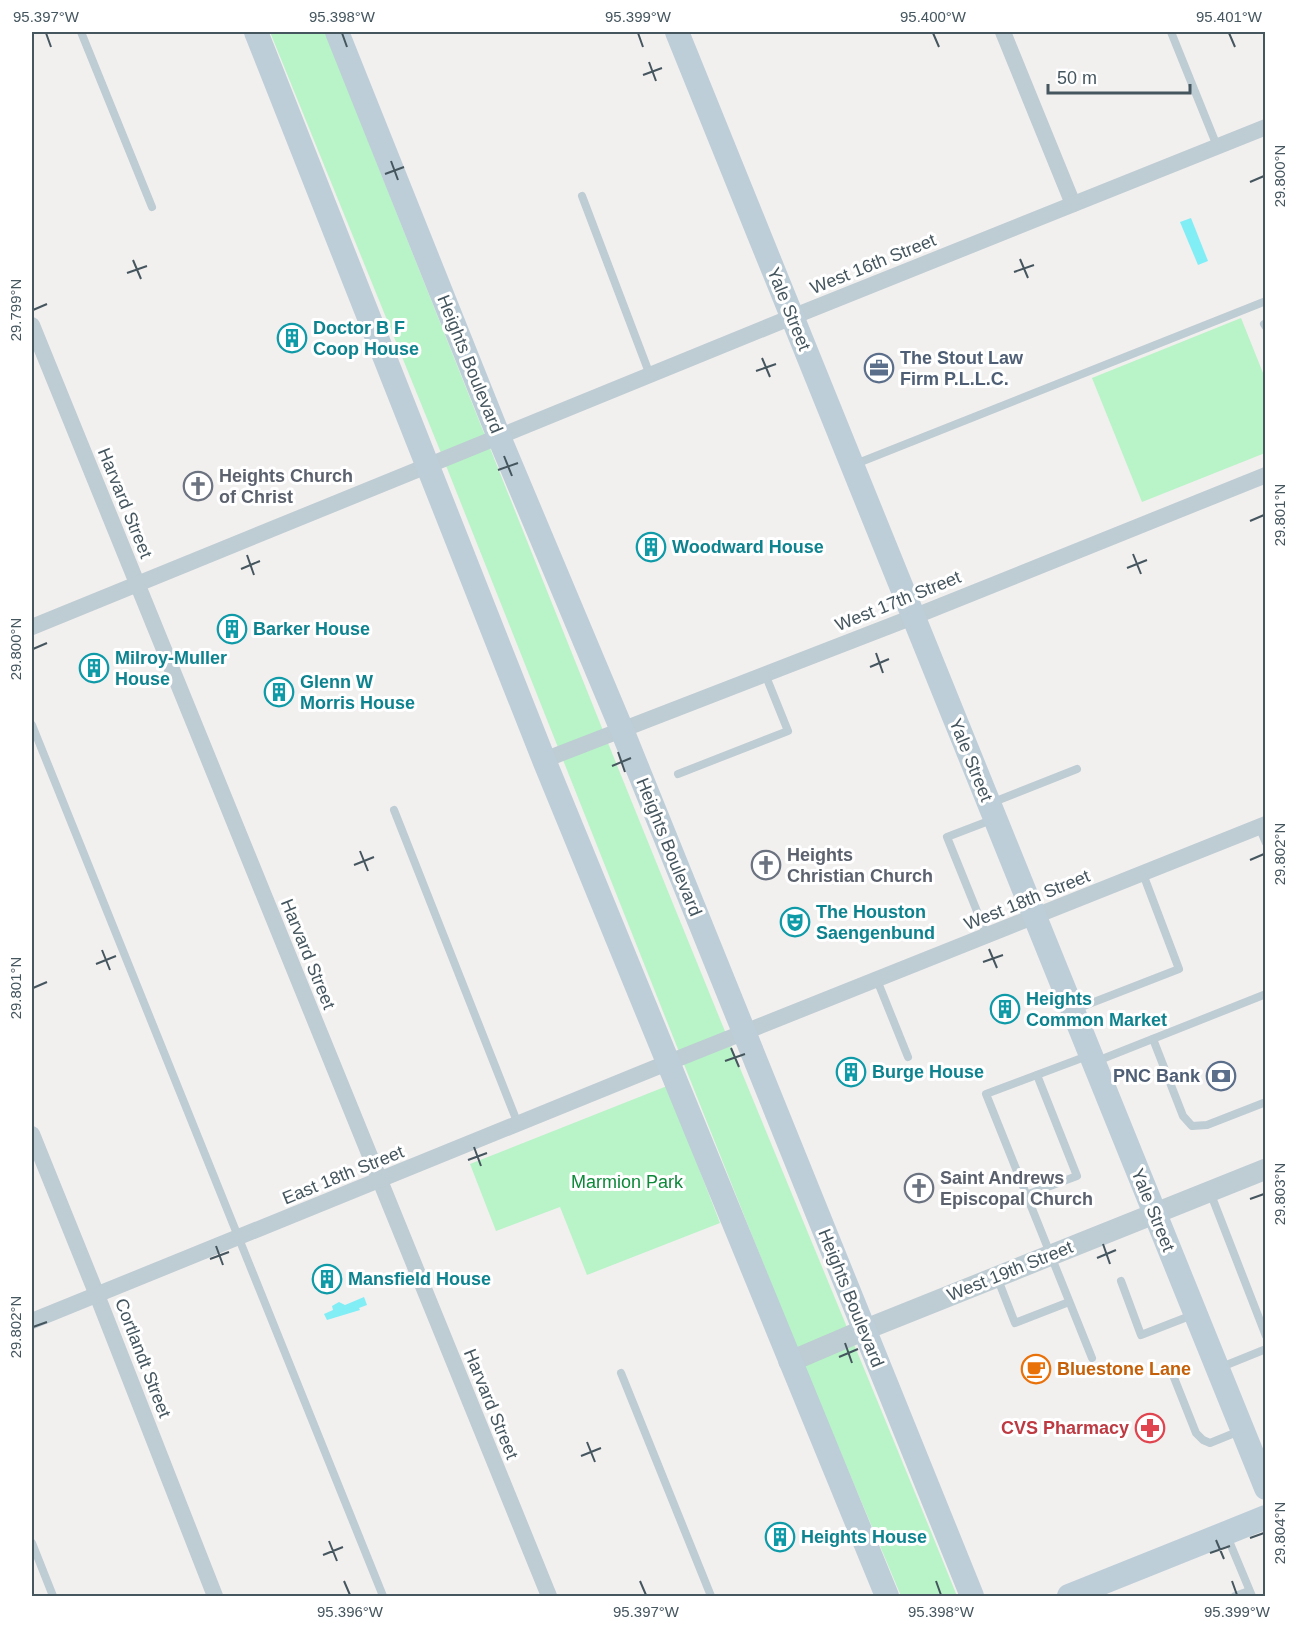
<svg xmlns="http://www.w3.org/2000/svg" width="1297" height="1628" font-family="Helvetica,sans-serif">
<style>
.green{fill:#b8f4c7}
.water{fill:#81eef6}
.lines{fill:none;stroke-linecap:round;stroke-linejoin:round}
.service{stroke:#beccd3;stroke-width:8}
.minor{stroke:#beccd3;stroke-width:16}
.tertiary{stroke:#beccd3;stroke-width:21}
.secondary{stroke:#bdced8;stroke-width:24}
.ticks{fill:none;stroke:#45565f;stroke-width:2}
.labels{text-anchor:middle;stroke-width:6;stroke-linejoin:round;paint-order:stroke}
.street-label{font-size:18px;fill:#45565f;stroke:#fff}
.culture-label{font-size:18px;font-weight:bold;fill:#0d838f;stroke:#fff;text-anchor:start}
.service-label{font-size:18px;font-weight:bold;fill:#4e5e75;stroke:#fff;text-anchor:start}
.worship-label{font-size:18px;font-weight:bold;fill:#5b616d;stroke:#fff;text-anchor:start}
.park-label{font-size:18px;fill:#0d8939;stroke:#fff}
.food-label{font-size:18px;font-weight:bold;fill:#c56008;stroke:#fff;text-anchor:start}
.health-label{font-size:18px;font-weight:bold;fill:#be3a42;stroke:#fff;text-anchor:end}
.neatline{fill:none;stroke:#45565f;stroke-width:2}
.ticks-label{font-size:15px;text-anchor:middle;fill:#45565f}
</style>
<rect width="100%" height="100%" fill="#f2efef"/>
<g class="green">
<path d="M270,32H325C456,363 587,694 722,1024C800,1215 880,1405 957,1596H901L796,1346L437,443Z"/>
<polygon points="1241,318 1265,378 1265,453 1142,502 1092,378"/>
<polygon points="667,1086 720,1223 587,1275 560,1207 496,1231 470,1164"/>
</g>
<g class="water">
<polygon points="1191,218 1208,261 1198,265 1180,222"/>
<polygon points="364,1297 367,1305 359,1308 360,1310 327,1320 324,1314 333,1310 332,1306 339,1302 345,1305"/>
</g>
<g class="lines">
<g class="service">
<polyline points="81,32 152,207"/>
<polyline points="1171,32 1217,146"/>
<polyline points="582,196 650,375"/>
<polyline points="1264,324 1266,327"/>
<polyline points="853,465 1266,301"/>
<polyline points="32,725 383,1596"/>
<polyline points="678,774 788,731 765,674"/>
<polyline points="991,803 1077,769"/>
<polyline points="394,810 518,1124"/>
<polyline points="1259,827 1266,843"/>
<polyline points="987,936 947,837 994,819"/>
<polyline points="877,980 908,1057"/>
<polyline points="1076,1009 1179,969 1143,874"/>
<polyline points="1153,1039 1183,1116 1192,1126 1207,1125 1266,1102"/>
<polyline points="1090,1055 986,1094 1092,1358"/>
<polyline points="1097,1061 1266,994"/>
<polyline points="1210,1192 1266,1336"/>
<polyline points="1026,1195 1077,1176 1037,1075"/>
<polyline points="997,1277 1015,1323 1069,1302"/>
<polyline points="1121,1281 1141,1335 1195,1314"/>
<polyline points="1219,1368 1266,1349"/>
<polyline points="1171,1370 1196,1433 1203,1440 1210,1443 1242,1430"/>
<polyline points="621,1373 711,1596"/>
<polyline points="1227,1536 1252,1596"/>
<polyline points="32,1543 53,1596"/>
<polyline points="1235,1596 1249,1591"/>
</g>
<g class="minor">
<polyline points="1003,32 1073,204"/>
<polyline points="32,325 549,1596"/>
<polyline points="32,627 792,317 1266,127"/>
<polyline points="544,760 913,617 1266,475"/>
<polyline points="32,1134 97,1295 215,1596"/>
<polyline points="32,1321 652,1069 1266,824"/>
</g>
<polyline class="tertiary" points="789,1362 864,1330 1266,1169"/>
<g class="secondary">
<polyline points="256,32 544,760 887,1596"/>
<polyline points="337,32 499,437 622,730 972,1596"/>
<polyline points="677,32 1266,1488"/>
<polyline points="1069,1596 1266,1517"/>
</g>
</g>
<path class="ticks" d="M46,33L51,47M342,33L347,47M638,33L643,47M933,33L939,47M1229,33L1235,47M649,62L656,81M643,75L662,68M391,161L398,180M385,174L404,167M1250,182L1264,176M1020,259L1028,278M133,260L141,279M1014,272L1034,265M127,273L147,266M33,310L47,304M762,358L770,377M756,371L776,364M504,456L512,476M498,470L518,463M1250,521L1264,515M1133,554L1141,574M247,555L254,575M1127,568L1147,560M241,569L260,561M33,649L47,643M876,653L883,673M870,667L889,659M618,752L625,772M612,766L631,758M360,851L368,871M1250,860L1264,854M354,865L374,857M989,949L997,968M102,950L110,970M983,962L1003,955M96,964L116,956M33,988L47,982M731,1048L739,1067M725,1061L745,1054M474,1147L481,1166M468,1160L487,1153M1250,1199L1264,1194M1103,1244L1110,1264M216,1246L223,1265M1097,1258L1116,1250M210,1259L229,1252M33,1327L47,1322M845,1343L852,1363M839,1357L858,1349M587,1442L595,1462M581,1456L601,1448M1250,1538L1264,1533M1216,1540L1224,1559M329,1541L337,1561M1210,1553L1230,1546M323,1555L343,1547M344,1581L350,1595M640,1581L646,1595M936,1581L941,1595M1232,1581L1237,1595"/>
<defs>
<g id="building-ring" transform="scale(1.5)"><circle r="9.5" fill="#fff" stroke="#0f9aa8" stroke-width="1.5"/><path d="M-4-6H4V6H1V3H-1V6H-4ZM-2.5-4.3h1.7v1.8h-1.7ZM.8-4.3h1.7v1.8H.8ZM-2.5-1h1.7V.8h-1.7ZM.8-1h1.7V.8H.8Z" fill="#0f9aa8"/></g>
<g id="office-ring" transform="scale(1.5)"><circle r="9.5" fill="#fff" stroke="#5c6f8a" stroke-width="1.5"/><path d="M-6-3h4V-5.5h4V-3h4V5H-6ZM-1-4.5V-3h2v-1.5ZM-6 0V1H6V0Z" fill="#5c6f8a"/></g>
<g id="church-ring" transform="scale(1.5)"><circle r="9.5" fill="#fff" stroke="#6b7280" stroke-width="1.5"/><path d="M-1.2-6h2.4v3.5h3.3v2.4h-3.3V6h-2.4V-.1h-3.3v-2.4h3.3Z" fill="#6b7280"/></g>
<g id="theatre-ring" transform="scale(1.5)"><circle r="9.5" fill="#fff" stroke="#0f9aa8" stroke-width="1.5"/><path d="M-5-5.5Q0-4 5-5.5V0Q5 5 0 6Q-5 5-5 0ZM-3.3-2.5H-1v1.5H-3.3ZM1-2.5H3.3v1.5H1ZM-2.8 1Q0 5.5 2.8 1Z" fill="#0f9aa8"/></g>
<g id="bank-ring" transform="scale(1.5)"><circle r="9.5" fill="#fff" stroke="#5c6f8a" stroke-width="1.5"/><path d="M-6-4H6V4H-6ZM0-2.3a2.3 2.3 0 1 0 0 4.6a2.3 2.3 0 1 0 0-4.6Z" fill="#5c6f8a"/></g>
<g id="cafe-ring" transform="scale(1.5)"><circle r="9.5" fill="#fff" stroke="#e8710a" stroke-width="1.5"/><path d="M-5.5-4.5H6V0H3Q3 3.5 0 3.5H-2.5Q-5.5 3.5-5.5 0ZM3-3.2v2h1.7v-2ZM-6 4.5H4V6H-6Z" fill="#e8710a"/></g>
<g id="pharmacy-ring" transform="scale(1.5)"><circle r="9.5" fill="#fff" stroke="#e0444e" stroke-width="1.5"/><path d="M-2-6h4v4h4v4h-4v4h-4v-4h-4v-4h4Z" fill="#e0444e"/></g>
</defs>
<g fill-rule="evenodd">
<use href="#building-ring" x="292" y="338"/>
<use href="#office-ring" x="879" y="368"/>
<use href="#church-ring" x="198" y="486"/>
<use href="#building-ring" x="651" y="547"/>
<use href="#building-ring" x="232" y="629"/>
<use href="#building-ring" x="94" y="668"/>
<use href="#building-ring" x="279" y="692"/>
<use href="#church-ring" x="766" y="865"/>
<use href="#theatre-ring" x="795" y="922"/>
<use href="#building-ring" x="1005" y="1009"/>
<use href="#building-ring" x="851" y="1072"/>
<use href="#bank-ring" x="1221" y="1076"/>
<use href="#church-ring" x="919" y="1188"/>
<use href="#building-ring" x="327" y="1279"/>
<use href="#cafe-ring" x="1036" y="1369"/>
<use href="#pharmacy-ring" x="1150" y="1428"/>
<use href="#building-ring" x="780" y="1537"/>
</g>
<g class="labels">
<g class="street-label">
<text transform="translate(873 264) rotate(-22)" y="6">West 16th Street</text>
<text transform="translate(789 309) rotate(68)" y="6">Yale Street</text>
<text transform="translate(470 364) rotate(68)" y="6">Heights Boulevard</text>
<text transform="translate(125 503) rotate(68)" y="6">Harvard Street</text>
<text transform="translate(898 601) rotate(-22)" y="6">West 17th Street</text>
<text transform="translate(971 760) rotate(68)" y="6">Yale Street</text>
<text transform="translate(669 847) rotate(68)" y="6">Heights Boulevard</text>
<text transform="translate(1027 900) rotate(-22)" y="6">West 18th Street</text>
<text transform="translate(308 954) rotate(68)" y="6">Harvard Street</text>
<text transform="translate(343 1175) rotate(-22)" y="6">East 18th Street</text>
<text transform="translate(1153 1210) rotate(68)" y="6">Yale Street</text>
<text transform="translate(1010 1271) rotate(-22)" y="6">West 19th Street</text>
<text transform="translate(851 1298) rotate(68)" y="6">Heights Boulevard</text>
<text transform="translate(143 1358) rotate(69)" y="6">Cortlandt Street</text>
<text transform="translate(491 1404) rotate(68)" y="6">Harvard Street</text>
</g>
<g class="culture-label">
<text x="313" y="334">Doctor B F<tspan x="313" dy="21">Coop House</tspan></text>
<text x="672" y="553">Woodward House</text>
<text x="253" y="635">Barker House</text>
<text x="115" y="664">Milroy-Muller<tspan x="115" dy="21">House</tspan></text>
<text x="300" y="688">Glenn W<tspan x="300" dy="21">Morris House</tspan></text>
<text x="816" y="918">The Houston<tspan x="816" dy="21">Saengenbund</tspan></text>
<text x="1026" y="1005">Heights<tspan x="1026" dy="21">Common Market</tspan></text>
<text x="872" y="1078">Burge House</text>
<text x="348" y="1285">Mansfield House</text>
<text x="801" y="1543">Heights House</text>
</g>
<g class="service-label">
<text x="900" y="364">The Stout Law<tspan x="900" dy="21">Firm P.L.L.C.</tspan></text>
<text x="1200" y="1082" text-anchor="end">PNC Bank</text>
</g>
<g class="worship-label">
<text x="219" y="482">Heights Church<tspan x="219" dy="21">of Christ</tspan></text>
<text x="787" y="861">Heights<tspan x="787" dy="21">Christian Church</tspan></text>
<text x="940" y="1184">Saint Andrews<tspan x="940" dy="21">Episcopal Church</tspan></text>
</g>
<g class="park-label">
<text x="627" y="1188">Marmion Park</text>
</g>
<g class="food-label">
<text x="1057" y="1375">Bluestone Lane</text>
</g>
<g class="health-label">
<text x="1129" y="1434">CVS Pharmacy</text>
</g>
</g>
<rect width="1297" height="1628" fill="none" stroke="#ffffff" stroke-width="66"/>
<path d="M1048 84v9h142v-9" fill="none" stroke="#45565f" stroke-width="3"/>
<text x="1057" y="84" font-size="18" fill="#45565f" stroke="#ffffff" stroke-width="4.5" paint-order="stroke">50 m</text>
<rect x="33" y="33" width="1231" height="1562" class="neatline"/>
<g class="ticks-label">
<text x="46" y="22">95.397°W</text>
<text x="342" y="22">95.398°W</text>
<text x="638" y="22">95.399°W</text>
<text x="933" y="22">95.400°W</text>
<text x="1229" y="22">95.401°W</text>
<text transform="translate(1280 176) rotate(-90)" y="5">29.800°N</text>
<text transform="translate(16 310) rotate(-90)" y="5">29.799°N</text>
<text transform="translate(1280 515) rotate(-90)" y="5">29.801°N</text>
<text transform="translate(16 649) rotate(-90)" y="5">29.800°N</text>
<text transform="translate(1280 854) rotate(-90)" y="5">29.802°N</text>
<text transform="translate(16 988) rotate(-90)" y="5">29.801°N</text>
<text transform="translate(1280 1194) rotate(-90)" y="5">29.803°N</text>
<text transform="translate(16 1327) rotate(-90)" y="5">29.802°N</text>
<text transform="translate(1280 1533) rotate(-90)" y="5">29.804°N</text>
<text x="350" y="1617">95.396°W</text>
<text x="646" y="1617">95.397°W</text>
<text x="941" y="1617">95.398°W</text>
<text x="1237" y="1617">95.399°W</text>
</g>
</svg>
